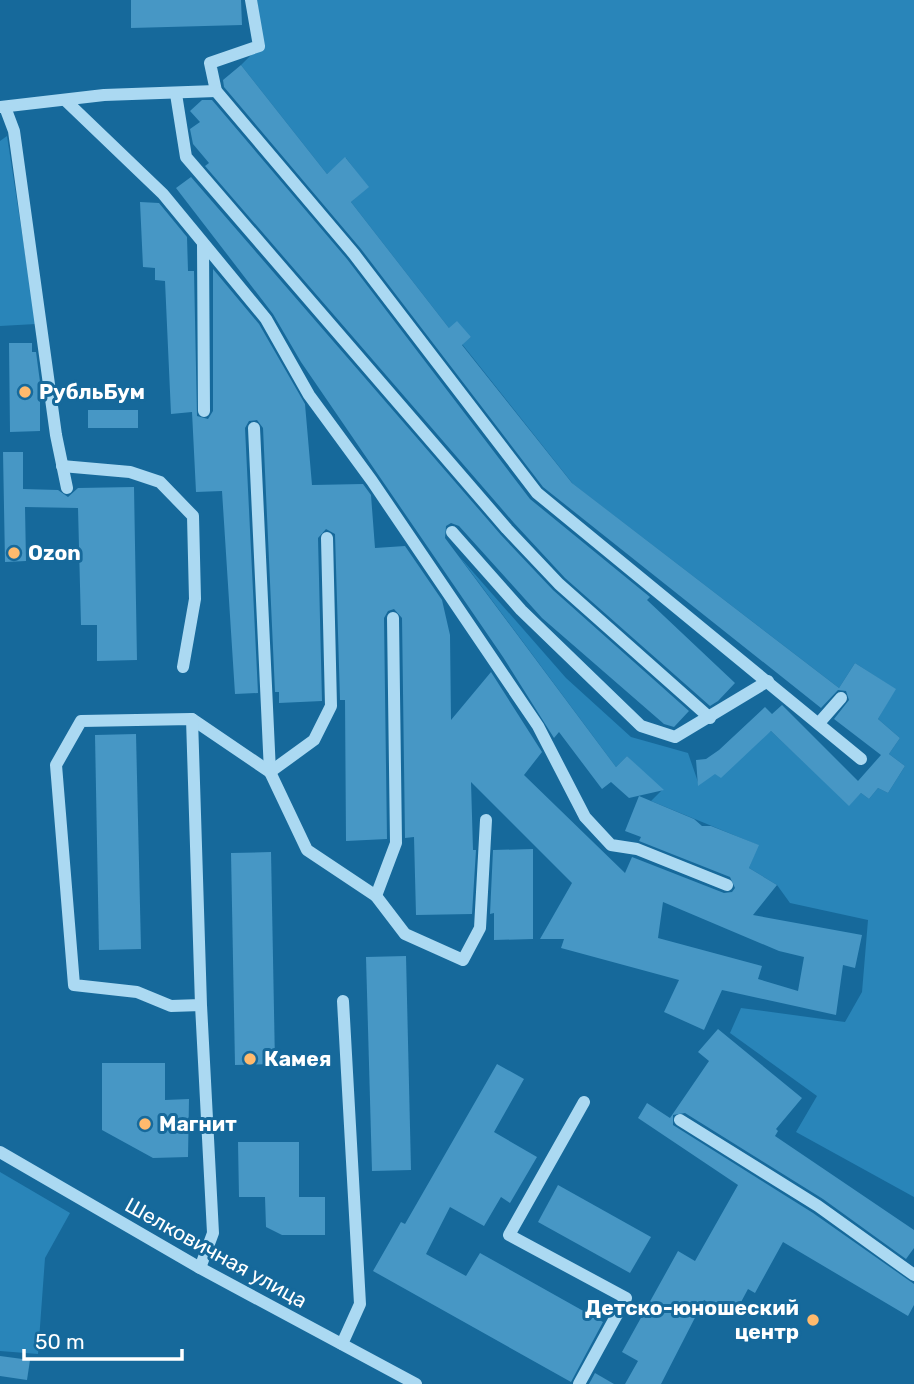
<svg xmlns="http://www.w3.org/2000/svg" width="914" height="1384" font-family="Rubik,sans-serif">
<style>
.green{fill:#2985b9}
.building{fill:#4797c5;fill-rule:evenodd}
.lines{fill:none;stroke-linecap:round;stroke-linejoin:round}
.minor{stroke:#abd9f2;stroke-width:12}
.poi-dot{fill:#ffba6d;stroke:#16699b;stroke-width:2.5}
.labels{text-anchor:middle;stroke-width:6;stroke-linejoin:round;paint-order:stroke}
.poi-label{font-size:21px;font-weight:bold;fill:#fff;stroke:#16699b;text-anchor:start}
.street-label{font-size:21px;fill:#fff;stroke:#16699b}
</style>
<rect width="100%" height="100%" fill="#16699b"/>
<g class="green">
<polygon points="257,0 914,0 914,1197 796,1132 817,1096 730,1033 741,1008 845,1022 862,992 868,920 790,903 777,885 749,868 758,845 651,801 662,790 627,756 616,767 459,556 566,678 631,737 688,753 698,782 771,731 849,805 861,793 869,799 878,788 888,793 905,766 889,754 900,738 878,719 895,689 855,663 839,688 573,484 462,344 471,337 449,328 351,202 368,187 346,158 327,174 241,65 263,43"/>
<polygon points="7,136 36,324 0,326 0,141"/>
<polygon points="0,1172 70,1213 45,1258 38,1354 0,1351"/>
</g>
<g class="building">
<polygon points="131,0 241,0 242,25 131,28"/>
<polygon points="241,65 327,174 345,157 369,187 351,202 449,328 457,321 471,337 462,345 572,483 839,688 855,663 896,689 878,719 900,738 889,754 905,766 888,793 878,788 869,799 861,793 849,806 771,731 721,778 715,774 698,786 696,760 706,759 719,750 765,707 772,714 782,705 858,781 881,755 834,719 849,700 846,691 838,690 821,708 543,487 361,249 224,87 223,80"/>
<polygon points="202,100 212,100 347,259 530,499 650,597 647,600 735,683 718,701 710,706 565,578 514,523 205,166 209,163 193,144 190,129 200,122 190,111"/>
<polygon points="191,177 501,535 553,590 689,711 674,727 664,724 542,618 459,526 451,523 446,526 445,538 616,767 627,756 664,790 629,798 611,782 602,789 559,732 554,738 503,657 301,362 273,314 176,188"/>
<path d="M140,202L159,203L187,237L188,271H194L197,416L208,419L213,411V269L259,324L305,404L312,485L363,484L371,495L375,548L405,546L442,600L450,635L451,720L491,672L542,752L524,775L625,873L632,857L724,893L732,892L735,888L730,877L639,841L641,837L625,831L639,796L694,819L702,826H711L759,845L749,868L777,885L753,915L862,935L855,968L843,965L836,1015L722,990L704,1030L664,1012L679,980L561,948L564,939H540L572,883L471,782L473,850H476L472,914L416,915L414,837L405,838L402,618L394,609L388,611L384,618L387,839L346,841L345,700H340L335,534L326,529L318,538L322,701L279,703V692H275L263,428L257,420L249,421L245,428L258,693L235,694L222,491L196,492L192,412L171,414L165,281L155,280V268L143,267ZM663,902L779,951L804,957L798,991L758,979L762,966L658,938Z"/>
<polygon points="9,343 32,343 32,352 36,352 40,382 40,431 10,432"/>
<rect x="88" y="410" width="50" height="18"/>
<polygon points="3,452 23,452 23,489 58,490 68,497 78,488 134,487 137,660 97,661 97,625 81,625 78,508 25,507 26,561 5,562"/>
<polygon points="136,734 141,949 99,950 95,735"/>
<polygon points="533,849 533,939 494,940 494,913 490,914 493,850"/>
<polygon points="271,852 275,1064 235,1065 231,853"/>
<polygon points="406,956 411,1170 372,1171 366,957"/>
<polygon points="718,1029 802,1098 776,1129 778,1131 775,1136 914,1230 914,1248 906,1259 823,1199 685,1113 673,1115 673,1125 813,1213 914,1284 914,1305 908,1316 783,1242 755,1293 748,1289 733,1317 704,1300 661,1384 625,1384 638,1361 622,1352 678,1251 695,1261 738,1185 638,1118 647,1103 670,1118 709,1061 698,1052"/>
<polygon points="102,1063 165,1063 165,1100 189,1099 188,1157 153,1158 102,1130"/>
<polygon points="497,1064 524,1079 494,1132 537,1157 510,1203 501,1197 484,1226 450,1207 426,1254 466,1276 480,1253 603,1322 571,1382 373,1271 401,1222 405,1224"/>
<polygon points="238,1142 299,1142 299,1197 325,1197 325,1235 282,1235 266,1227 265,1197 239,1197"/>
<polygon points="558,1185 651,1237 630,1273 538,1222"/>
<polygon points="0,1356 30,1360 27,1380 0,1376"/>
<polygon points="595,1373 614,1384 589,1384"/>
</g>
<g class="lines">
<g class="minor">
<polyline points="251,0 259,46 210,63 216,91 354,254 537,493 861,759"/>
<polyline points="176,94 186,157 507,529 559,584 710,718"/>
<polyline points="65,100 163,194 266,319 309,395 372,481 538,726 585,817 611,845 637,849 727,885"/>
<polyline points="0,107 104,95 216,91"/>
<polyline points="5,107 14,131 56,435 67,488"/>
<polyline points="203,244 204,411"/>
<polyline points="254,428 270,772 307,850 376,896 405,934 463,960 480,928 486,820"/>
<polyline points="62,466 130,472 160,482 193,516 195,599 183,667"/>
<polyline points="452,532 521,610 641,726 675,737 768,681"/>
<polyline points="192,719 270,772 314,740 331,706 327,538"/>
<polyline points="819,723 841,698"/>
<polyline points="376,896 396,843 393,618"/>
<polyline points="680,1120 818,1206 914,1275"/>
<polyline points="0,1152 200,1268 416,1384"/>
<polyline points="200,1268 213,1233 201,1005 192,719 81,721 56,765 74,985 137,992 171,1006 201,1005"/>
<polyline points="342,1344 360,1304 343,1001"/>
<polyline points="579,1384 626,1298 509,1235 584,1102"/>
</g>
</g>
<g class="poi-dot">
<circle cx="25" cy="392" r="7"/>
<circle cx="14" cy="553" r="7"/>
<circle cx="250" cy="1059" r="7"/>
<circle cx="145" cy="1124" r="7"/>
<circle cx="813" cy="1320" r="7"/>
</g>
<g class="labels">
<g class="poi-label">
<text x="39" y="399">РубльБум</text>
<text x="28" y="560">Ozon</text>
<text x="264" y="1066">Камея</text>
<text x="159" y="1131">Магнит</text>
<text x="799" y="1315" text-anchor="end">Детско-юношеский<tspan x="799" dy="24">центр</tspan></text>
</g>
<g class="street-label">
<text transform="translate(216 1253) rotate(29)" y="7">Шелковичная улица</text>
</g>
</g>
<path d="M24 1349v10h158v-10" fill="none" stroke="#ffffff" stroke-width="3.5"/>
<text x="35" y="1349" font-size="21" fill="#ffffff" stroke="#16699b" stroke-width="5" paint-order="stroke">50 m</text>
</svg>
